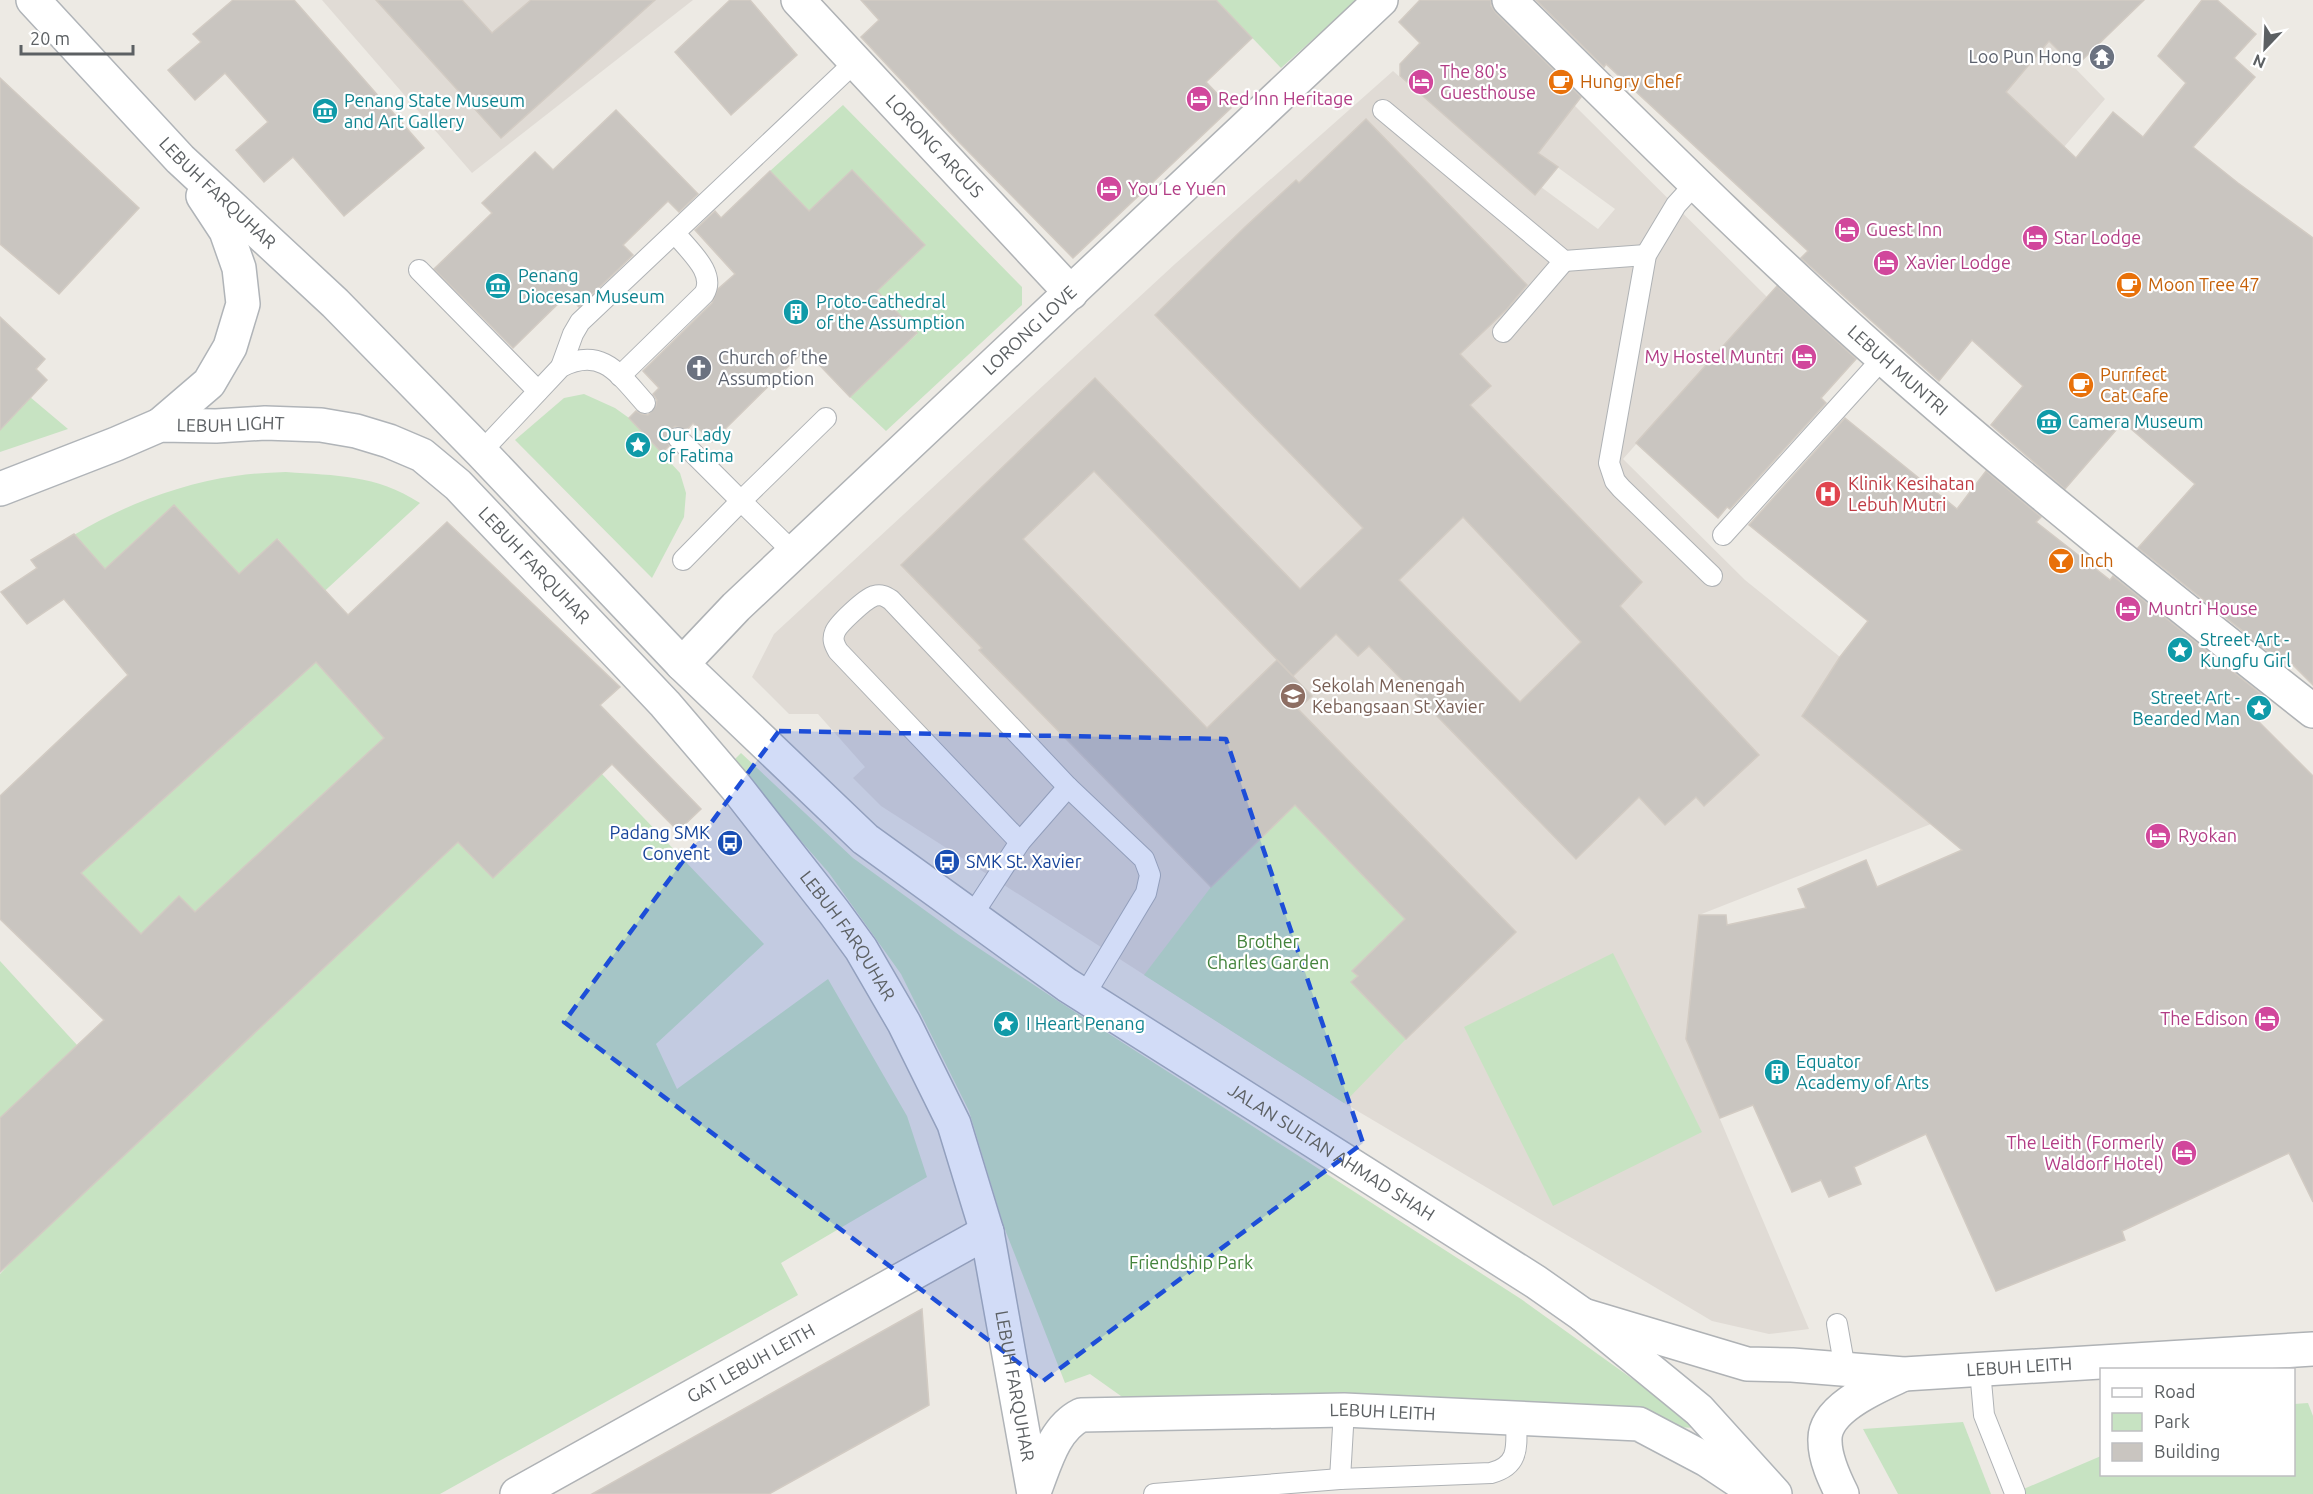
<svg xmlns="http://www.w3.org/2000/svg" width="2313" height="1494" font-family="Ubuntu,sans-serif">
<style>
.education{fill:#e0dbd5}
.green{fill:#c7e3c2}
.building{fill:#c9c5c0;stroke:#d2cbc3;stroke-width:1.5;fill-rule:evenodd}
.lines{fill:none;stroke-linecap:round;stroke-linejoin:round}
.service-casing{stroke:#afb2b5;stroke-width:22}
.minor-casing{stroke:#afb2b5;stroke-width:36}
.tertiary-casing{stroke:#afb2b5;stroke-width:36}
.secondary-casing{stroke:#b0b4b8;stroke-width:36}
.service{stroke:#fff;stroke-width:20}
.minor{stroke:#fff;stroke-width:33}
.tertiary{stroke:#fff;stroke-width:33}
.secondary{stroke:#fff;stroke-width:33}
.marked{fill:#1d4ed8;fill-opacity:0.2;stroke:#1d4ed8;stroke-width:4.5;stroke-dasharray:12 8;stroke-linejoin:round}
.labels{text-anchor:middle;stroke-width:4.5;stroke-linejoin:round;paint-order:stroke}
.worship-label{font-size:18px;fill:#5b616d;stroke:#fff;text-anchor:end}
.hotel-label{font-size:18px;fill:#b23c85;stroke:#fff;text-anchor:start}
.food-label{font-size:18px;fill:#c56008;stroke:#fff;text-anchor:start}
.culture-label{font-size:18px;fill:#0d838f;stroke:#fff;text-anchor:start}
.street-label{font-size:18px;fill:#5c6063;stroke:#fff}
.health-label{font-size:18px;fill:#be3a42;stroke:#fff;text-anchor:start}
.education-label{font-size:18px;fill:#785e54;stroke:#fff;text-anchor:start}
.transit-label{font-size:18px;fill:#164399;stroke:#fff;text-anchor:end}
.park-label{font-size:18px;fill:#43833b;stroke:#fff}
</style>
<rect width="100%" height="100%" fill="#edeae4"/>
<g class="education">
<polygon points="322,0 693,0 472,173"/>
<polygon points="1909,0 2009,0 2105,99 2064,147"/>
<polygon points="1393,71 1535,194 1541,187 1598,229 1615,209 1538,153 1574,105 1767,297 1623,459 1745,580 1840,657 1802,716 1931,824 1699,915 1686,1039 1809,1329 1769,1334 1712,1321 1344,1103 881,806 853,778 865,767 818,714 789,714 752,677 774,634 1175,264"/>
</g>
<g class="green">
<polygon points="1216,0 1357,0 1281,68"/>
<polygon points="843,105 1022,287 1022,305 886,431 850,397 917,334 877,291 925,245 852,170 809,211 770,171"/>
<polygon points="584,394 615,408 629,418 680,473 686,493 684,517 652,578 515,440 564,398"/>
<polygon points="30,397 68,429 0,452 0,430"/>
<path d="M286,472C337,476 375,474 420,503L303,611L290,597L312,577L278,539L239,574L174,505L126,549L170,642L74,535C122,506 179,484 235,476C252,473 269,473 286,472Z"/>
<polygon points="316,662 384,738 195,912 179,896 141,934 81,873"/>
<polygon points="741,753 853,858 959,935 1058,1001 1521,1299 1701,1428 1142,1411 1090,1374 1065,1383 1004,1227 969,1111 901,974 829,873 732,762"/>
<polygon points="602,774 764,944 656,1044 677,1089 828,979 907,1116 927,1177 781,1263 798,1295 440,1494 0,1494 0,1274 12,1261 458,842"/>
<polygon points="1295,805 1412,926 1390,934 1352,971 1358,976 1352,983 1406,1039 1344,1103 1144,975 1211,887"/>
<polygon points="1613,953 1702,1132 1553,1206 1464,1027"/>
<polygon points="0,961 77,1045 0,1118"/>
<polygon points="2308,1403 2313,1416 2313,1494 2012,1494 2101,1456 2102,1474 2294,1474 2294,1404"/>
<polygon points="1963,1422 1991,1494 1898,1494 1863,1429"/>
</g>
<g class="building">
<polygon points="233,0 294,0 424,148 344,216 293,157 264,182 236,150 268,122 225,73 195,100 168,70 201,42 193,34"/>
<polygon points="376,0 462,0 492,33 531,0 655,0 501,138"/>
<polygon points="730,0 750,0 797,55 731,115 675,52"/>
<polygon points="861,0 1216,0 1252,38 1206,82 1231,108 1073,258 959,142 861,37 879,20"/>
<polygon points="1420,0 1491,0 1491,6 1496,13 1581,97 1538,153 1558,167 1535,195 1400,76 1400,64 1420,43 1399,22"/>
<polygon points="1536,0 2144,0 2075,67 2049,41 2006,92 2076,158 2113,112 2143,137 2186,83 2158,56 2202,0 2217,0 2256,34 2234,58 2255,77 2193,147 2238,183 2313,238 2313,685 2291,663 2288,667 2138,548 2195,484 2123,422 2065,489 1991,425 2023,386 1972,340 1939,381 1801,258 1808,251 1606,64 1604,67"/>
<polygon points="0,78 139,208 59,294 0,244"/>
<polygon points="616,110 698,194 679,212 668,201 623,245 633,255 579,307 567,295 513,348 434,269 492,213 482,203 535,152 553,170"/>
<path d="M1366,119L1527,285L1507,309L1460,354L1491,386L1470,405L1642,582L1620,606L1759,755L1704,806L1696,797L1665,825L1639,797L1576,859L1369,646L1358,656L1336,634L1293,676L1094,471L1023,539L1207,728L1277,660L1312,696L1298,709L1516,932L1406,1039L1351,982L1358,976L1352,971L1405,919L1295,805L1211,887L979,650L982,648L901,565L1095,378L1300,589L1363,528L1155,315L1245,227L1296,180L1299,183ZM1463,517L1581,642L1520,702L1399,580Z"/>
<polygon points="852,170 925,245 877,291 917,333 850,397 805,350 712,442 693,423 687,430 675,426 667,434 669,446 662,453 629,418 636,411 642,414 648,415 656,406 657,400 653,394 659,388 643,371 712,303 718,289 735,274 695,230 715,211 721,218 770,171 809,211"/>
<polygon points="1777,286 1856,359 1821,398 1826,403 1730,509 1727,507 1718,518 1636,443"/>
<polygon points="0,317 45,359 36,369 47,380 0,430"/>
<polygon points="1845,418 1957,509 1986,471 2041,517 2036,522 2110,580 2113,576 2266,698 2253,716 2313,776 2313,1202 2289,1153 2122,1231 2125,1240 1996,1291 1926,1134 1854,1167 1861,1184 1829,1197 1821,1180 1792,1192 1753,1105 1720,1118 1686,1039 1699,915 1726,915 1727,925 1806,908 1798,889 1866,860 1877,887 1962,850 1802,716 1840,657 1868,621 1749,525"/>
<path d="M174,505L239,574L277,539L348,615L447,522L620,687L600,705L701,809L678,831L612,764L493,878L458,842L0,1272V1118L104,1020L0,919V796L128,675L64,599L27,624L1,592L37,568L31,560L74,534L105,569ZM316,662L384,738L195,912L179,896L141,934L81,873Z"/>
<polygon points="922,1309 929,1405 769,1494 592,1494"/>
</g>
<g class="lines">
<g class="service-casing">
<g id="service">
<polyline points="1383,110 1564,261 1646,255"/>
<polyline points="1695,184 1676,205 1646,255 1609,463 1615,481 1621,488 1712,576"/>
<polyline points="419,270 538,391"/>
<polyline points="1503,332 1564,261"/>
<polyline points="561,367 573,334 580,322 854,63"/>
<path d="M620,376L704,294C717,273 688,250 675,233"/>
<polyline points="678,438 741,501 826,418"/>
<path d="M481,452L561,367C602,346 619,374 645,403"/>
<polyline points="1723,535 1883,358"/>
<polyline points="683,560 741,501 794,553"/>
<path d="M1020,842L838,651C834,644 832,639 835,632C838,624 865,599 874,596C881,594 885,596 891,600L1068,787L1144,859L1150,875L1146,893L1084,996"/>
<polyline points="971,917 1020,842 1068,787"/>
<polyline points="1837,1324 1845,1369"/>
<polyline points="1980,1370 1984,1415 2015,1493"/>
<polyline points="1340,1479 1344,1410"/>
<path d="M1154,1494L1340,1479L1491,1473C1522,1465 1516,1443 1516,1417"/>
</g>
</g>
<g class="minor-casing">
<g id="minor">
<path id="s1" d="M798,0L1071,293"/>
<path id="s2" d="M1509,0C1632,121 1754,244 1883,358C2022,481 2167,596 2313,711"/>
<path id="s3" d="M682,664L736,607L1381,0"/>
<path id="s4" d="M517,1494L987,1232"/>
</g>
</g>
<g class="tertiary-casing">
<g id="tertiary">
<path id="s5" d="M1583,1315L1747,1364L1792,1365L1904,1374L2313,1349"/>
<path d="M1842,1494C1834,1478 1825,1459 1825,1441C1823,1408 1878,1386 1902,1375"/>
</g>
</g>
<g class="secondary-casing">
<g id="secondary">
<path id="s6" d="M33,0L180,159L335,303L481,452L682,664L865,839L1067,985L1536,1282L1583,1315L1699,1410L1775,1494"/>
<polyline points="160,425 209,383 230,347 243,304 239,268 226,231 203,196"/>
<path id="s7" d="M0,489L116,444L160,425L216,426L265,423L321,425L356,431L389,441L422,455L458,485L665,704L736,787L834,912L861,949L904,1023L954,1124L987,1232L1034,1494"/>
<path id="s8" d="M1034,1492C1045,1465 1053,1429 1081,1415L1344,1410L1639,1424L1707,1460L1758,1494"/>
</g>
</g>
<use href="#service" class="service"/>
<use href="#minor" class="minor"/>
<use href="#tertiary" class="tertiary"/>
<use href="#secondary" class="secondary"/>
</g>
<path class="marked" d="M779,731L1226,739L1363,1143L1043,1381L564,1022Z"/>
<defs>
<g id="temple-disc" transform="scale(1.35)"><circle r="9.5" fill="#6b7280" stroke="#fff"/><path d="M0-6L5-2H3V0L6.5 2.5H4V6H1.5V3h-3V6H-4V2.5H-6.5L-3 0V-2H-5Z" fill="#fff"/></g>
<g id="hotel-disc" transform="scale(1.35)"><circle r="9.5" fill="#d1479c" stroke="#fff"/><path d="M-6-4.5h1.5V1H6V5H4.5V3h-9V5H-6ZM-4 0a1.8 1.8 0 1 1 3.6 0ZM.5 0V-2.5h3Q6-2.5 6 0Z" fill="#fff"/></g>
<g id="cafe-disc" transform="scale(1.35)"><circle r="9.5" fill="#e8710a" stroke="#fff"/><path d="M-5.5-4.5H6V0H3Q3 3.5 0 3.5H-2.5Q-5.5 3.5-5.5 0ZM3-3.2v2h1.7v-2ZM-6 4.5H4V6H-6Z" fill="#fff"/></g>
<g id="museum-disc" transform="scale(1.35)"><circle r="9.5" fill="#0f9aa8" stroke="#fff"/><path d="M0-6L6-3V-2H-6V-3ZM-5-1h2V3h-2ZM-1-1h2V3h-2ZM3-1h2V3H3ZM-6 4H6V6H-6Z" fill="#fff"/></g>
<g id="building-disc" transform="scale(1.35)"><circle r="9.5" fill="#0f9aa8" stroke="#fff"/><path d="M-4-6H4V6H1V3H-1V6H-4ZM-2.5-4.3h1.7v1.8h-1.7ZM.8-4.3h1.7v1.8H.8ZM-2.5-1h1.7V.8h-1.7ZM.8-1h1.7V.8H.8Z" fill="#fff"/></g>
<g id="church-disc" transform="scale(1.35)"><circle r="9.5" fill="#6b7280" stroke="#fff"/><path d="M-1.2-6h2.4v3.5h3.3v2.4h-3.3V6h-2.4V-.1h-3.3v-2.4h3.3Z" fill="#fff"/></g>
<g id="sight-disc" transform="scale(1.35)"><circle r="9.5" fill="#0f9aa8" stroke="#fff"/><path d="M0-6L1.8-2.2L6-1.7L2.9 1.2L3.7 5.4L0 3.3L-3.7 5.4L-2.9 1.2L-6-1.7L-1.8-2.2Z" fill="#fff"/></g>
<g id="hospital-disc" transform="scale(1.35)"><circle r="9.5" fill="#e0444e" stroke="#fff"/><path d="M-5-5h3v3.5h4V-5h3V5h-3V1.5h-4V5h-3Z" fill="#fff"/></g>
<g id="bar-disc" transform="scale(1.35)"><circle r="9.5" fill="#e8710a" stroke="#fff"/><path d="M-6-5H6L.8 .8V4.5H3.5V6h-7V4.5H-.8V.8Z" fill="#fff"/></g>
<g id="school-disc" transform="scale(1.35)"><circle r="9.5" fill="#8d6e63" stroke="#fff"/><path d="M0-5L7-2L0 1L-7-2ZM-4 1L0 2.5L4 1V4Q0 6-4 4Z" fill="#fff"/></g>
<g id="bus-disc" transform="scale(1.35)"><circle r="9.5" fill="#1a4fb4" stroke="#fff"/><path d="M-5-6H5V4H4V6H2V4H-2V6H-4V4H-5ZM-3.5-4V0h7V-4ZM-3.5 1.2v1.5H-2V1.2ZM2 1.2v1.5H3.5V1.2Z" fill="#fff"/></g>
</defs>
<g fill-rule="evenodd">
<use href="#temple-disc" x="2102" y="57"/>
<use href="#hotel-disc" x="1421" y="82"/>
<use href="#cafe-disc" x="1561" y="82"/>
<use href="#hotel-disc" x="1199" y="99"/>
<use href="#museum-disc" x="325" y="111"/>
<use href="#hotel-disc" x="1109" y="189"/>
<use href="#hotel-disc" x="1847" y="230"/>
<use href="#hotel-disc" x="2035" y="238"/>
<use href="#hotel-disc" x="1886" y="263"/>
<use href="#cafe-disc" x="2129" y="285"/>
<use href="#museum-disc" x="498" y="286"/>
<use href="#building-disc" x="796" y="312"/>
<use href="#hotel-disc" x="1804" y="357"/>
<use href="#church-disc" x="699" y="368"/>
<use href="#cafe-disc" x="2081" y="385"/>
<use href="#museum-disc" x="2049" y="422"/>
<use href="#sight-disc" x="638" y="445"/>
<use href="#hospital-disc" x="1828" y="494"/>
<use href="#bar-disc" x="2061" y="561"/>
<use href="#hotel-disc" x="2128" y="609"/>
<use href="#sight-disc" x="2180" y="650"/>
<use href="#school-disc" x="1293" y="696"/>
<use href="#sight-disc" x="2259" y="708"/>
<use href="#hotel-disc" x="2158" y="836"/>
<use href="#bus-disc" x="730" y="843"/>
<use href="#bus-disc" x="947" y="862"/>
<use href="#hotel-disc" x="2267" y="1019"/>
<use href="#sight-disc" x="1006" y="1024"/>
<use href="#building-disc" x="1777" y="1072"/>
<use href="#hotel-disc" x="2184" y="1153"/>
</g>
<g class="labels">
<g class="worship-label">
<text x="2082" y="63">Loo Pun Hong</text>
<text x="718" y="364" text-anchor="start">Church of the<tspan x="718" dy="21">Assumption</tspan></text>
</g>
<g class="hotel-label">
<text x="1440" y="78">The 80's<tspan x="1440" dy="21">Guesthouse</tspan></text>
<text x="1218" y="105">Red Inn Heritage</text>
<text x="1128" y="195">You Le Yuen</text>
<text x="1866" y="236">Guest Inn</text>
<text x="2054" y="244">Star Lodge</text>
<text x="1906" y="269">Xavier Lodge</text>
<text x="1784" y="363" text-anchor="end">My Hostel Muntri</text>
<text x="2148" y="615">Muntri House</text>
<text x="2178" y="842">Ryokan</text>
<text x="2248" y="1025" text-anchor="end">The Edison</text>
<text x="2164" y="1149" text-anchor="end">The Leith (Formerly<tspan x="2164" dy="21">Waldorf Hotel)</tspan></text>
</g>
<g class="food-label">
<text x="1580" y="88">Hungry Chef</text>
<text x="2148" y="291">Moon Tree 47</text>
<text x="2100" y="381">Purrfect<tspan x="2100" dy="21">Cat Cafe</tspan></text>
<text x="2080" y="567">Inch</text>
</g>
<g class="culture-label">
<text x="344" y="107">Penang State Museum<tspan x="344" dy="21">and Art Gallery</tspan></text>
<text x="518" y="282">Penang<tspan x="518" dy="21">Diocesan Museum</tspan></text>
<text x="816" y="308">Proto-Cathedral<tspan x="816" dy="21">of the Assumption</tspan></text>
<text x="2068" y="428">Camera Museum</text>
<text x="658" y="441">Our Lady<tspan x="658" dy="21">of Fatima</tspan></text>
<text x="2200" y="646">Street Art -<tspan x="2200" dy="21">Kungfu Girl</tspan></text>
<text x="2240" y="704" text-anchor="end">Street Art -<tspan x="2240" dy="21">Bearded Man</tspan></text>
<text x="1026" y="1030">I Heart Penang</text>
<text x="1796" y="1068">Equator<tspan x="1796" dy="21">Academy of Arts</tspan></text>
</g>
<g class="street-label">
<text dy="6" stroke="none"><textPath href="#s1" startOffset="200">LORONG ARGUS</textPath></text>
<text dy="6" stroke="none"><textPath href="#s6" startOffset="267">LEBUH FARQUHAR</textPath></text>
<text dy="6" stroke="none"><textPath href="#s3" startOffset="482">LORONG LOVE</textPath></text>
<text dy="6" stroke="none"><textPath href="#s2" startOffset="537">LEBUH MUNTRI</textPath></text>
<text dy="6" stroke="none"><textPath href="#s7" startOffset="243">LEBUH LIGHT</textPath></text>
<text dy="6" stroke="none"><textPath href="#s7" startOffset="597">LEBUH FARQUHAR</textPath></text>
<text dy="6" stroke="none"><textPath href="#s7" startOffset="1083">LEBUH FARQUHAR</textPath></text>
<text dy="6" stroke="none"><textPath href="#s6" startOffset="1744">JALAN SULTAN AHMAD SHAH</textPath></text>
<text dy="6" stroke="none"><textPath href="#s4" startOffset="268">GAT LEBUH LEITH</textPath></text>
<text dy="6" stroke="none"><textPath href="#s5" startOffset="444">LEBUH LEITH</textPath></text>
<text dy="6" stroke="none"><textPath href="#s7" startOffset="1569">LEBUH FARQUHAR</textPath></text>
<text dy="6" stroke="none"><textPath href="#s8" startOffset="394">LEBUH LEITH</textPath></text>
</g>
<g class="health-label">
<text x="1848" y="490">Klinik Kesihatan<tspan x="1848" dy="21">Lebuh Mutri</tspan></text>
</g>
<g class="education-label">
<text x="1312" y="692">Sekolah Menengah<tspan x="1312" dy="21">Kebangsaan St Xavier</tspan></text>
</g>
<g class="transit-label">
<text x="710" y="839">Padang SMK<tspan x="710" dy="21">Convent</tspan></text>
<text x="966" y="868" text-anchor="start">SMK St. Xavier</text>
</g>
<g class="park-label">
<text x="1268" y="948">Brother<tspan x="1268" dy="21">Charles Garden</tspan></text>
<text x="1191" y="1269">Friendship Park</text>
</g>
</g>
<rect x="2100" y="1368" width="195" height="108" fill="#ffffff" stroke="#bebfc1" stroke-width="1.5"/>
<rect x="2112" y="1388" width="30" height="9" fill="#ffffff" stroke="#bebfc1" stroke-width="1.5"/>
<text x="2154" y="1398" font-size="18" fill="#5c6063">Road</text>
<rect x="2112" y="1413" width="30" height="18" fill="#c7e3c2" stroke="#bebfc1" stroke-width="1.5"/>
<text x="2154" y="1428" font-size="18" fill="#5c6063">Park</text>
<rect x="2112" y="1443" width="30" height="18" fill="#c9c5c0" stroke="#bebfc1" stroke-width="1.5"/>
<text x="2154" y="1458" font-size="18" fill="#5c6063">Building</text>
<g transform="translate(2265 48) rotate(203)" stroke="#ffffff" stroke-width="4.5" paint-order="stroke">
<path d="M0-4.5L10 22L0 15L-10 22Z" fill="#5c6063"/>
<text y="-9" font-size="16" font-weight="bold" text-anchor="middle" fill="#5c6063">N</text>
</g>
<path d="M21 45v9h112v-9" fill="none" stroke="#5c6063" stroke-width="3"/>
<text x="30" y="45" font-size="18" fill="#5c6063" stroke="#ffffff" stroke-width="4.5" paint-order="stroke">20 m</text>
</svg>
